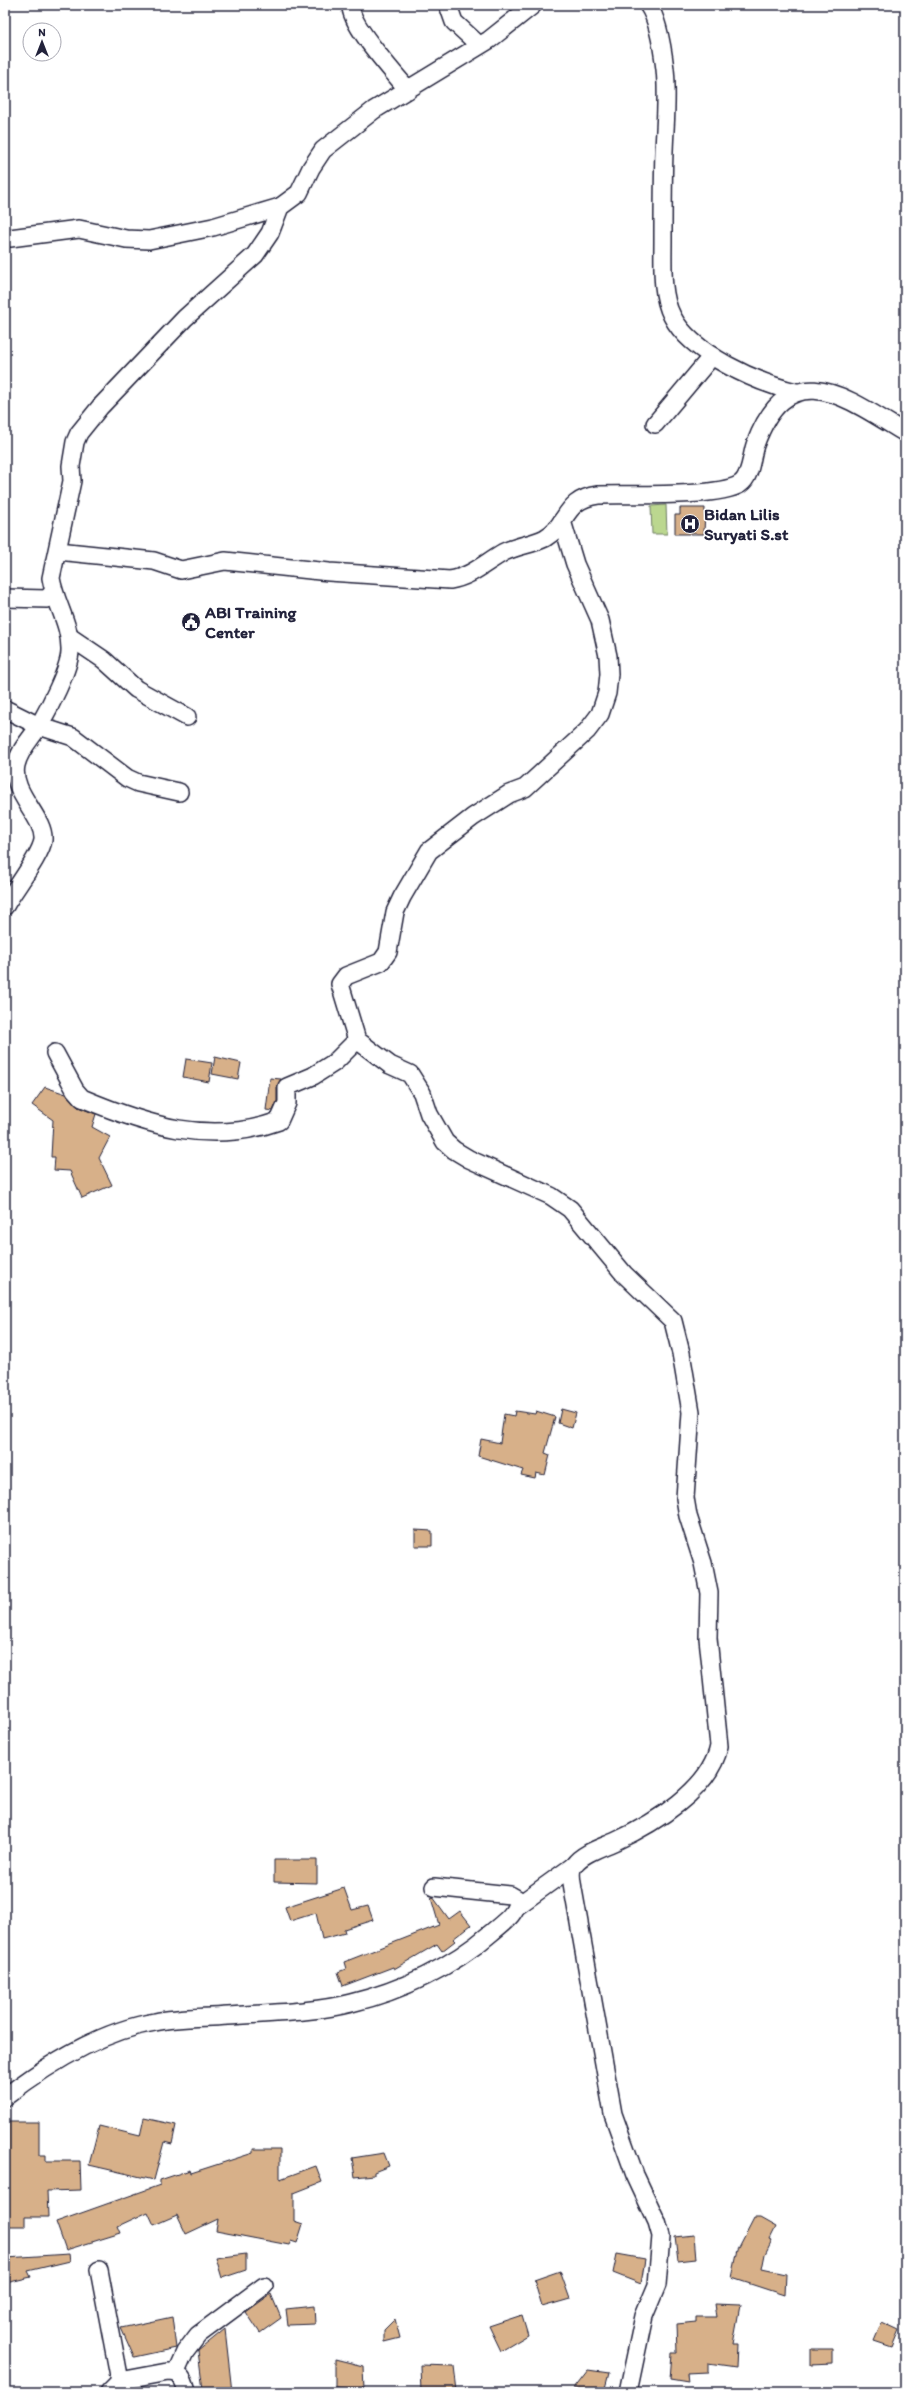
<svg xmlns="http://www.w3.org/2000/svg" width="910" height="2397" font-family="Itim,sans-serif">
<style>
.green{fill:#bbd78f;stroke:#6e7c65}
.building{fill:#d7b089;stroke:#22223b}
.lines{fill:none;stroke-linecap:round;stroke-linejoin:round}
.minor-casing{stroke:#22223b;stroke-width:20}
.minor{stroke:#fff;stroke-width:17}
.labels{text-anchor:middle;stroke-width:3;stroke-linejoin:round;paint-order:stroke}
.poi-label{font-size:17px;font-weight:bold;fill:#22223b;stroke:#fff;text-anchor:start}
</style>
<rect width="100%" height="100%" fill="#fff"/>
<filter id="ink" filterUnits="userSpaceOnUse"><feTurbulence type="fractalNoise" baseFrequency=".025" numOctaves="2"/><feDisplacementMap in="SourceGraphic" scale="8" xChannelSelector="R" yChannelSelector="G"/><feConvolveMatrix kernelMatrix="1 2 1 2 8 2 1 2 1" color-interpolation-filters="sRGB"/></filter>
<g filter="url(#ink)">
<polygon class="green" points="666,505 667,534 652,534 651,506"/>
<g class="building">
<polygon points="680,508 705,508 704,534 675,534 675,515 680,515"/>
<polygon points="215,1057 241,1063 238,1079 212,1074"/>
<polygon points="186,1059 212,1063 209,1082 183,1077"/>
<polygon points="270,1078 281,1079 277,1087 277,1101 273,1111 266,1110"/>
<polygon points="45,1087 66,1094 78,1107 96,1114 92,1127 110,1137 99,1158 112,1185 82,1198 70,1171 54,1170 55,1157 51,1157 53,1120 32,1105"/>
<polygon points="561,1409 576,1413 572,1428 558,1423"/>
<polygon points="515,1411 535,1414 536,1411 555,1417 545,1453 550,1455 545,1475 536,1473 535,1478 521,1475 523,1470 478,1456 481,1439 500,1443 504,1414 514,1416"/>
<polygon points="415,1530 432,1531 432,1546 415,1546"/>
<polygon points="274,1860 317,1860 317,1883 274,1882"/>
<polygon points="344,1888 352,1910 368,1906 373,1920 344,1929 345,1933 322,1939 316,1913 290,1921 285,1907"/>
<polygon points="433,1897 449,1919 460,1911 471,1925 453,1939 455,1941 442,1951 437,1944 394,1969 393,1967 343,1986 338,1972 346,1969 344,1962 439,1925 431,1898"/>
<polygon points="144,2118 176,2125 172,2144 164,2142 154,2180 89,2165 99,2126 140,2136"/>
<polygon points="6,2122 39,2122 39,2155 46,2155 46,2161 80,2161 81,2190 47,2191 48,2217 25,2217 25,2226 6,2226"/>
<polygon points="253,2149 280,2149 280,2179 316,2166 322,2182 294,2193 294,2221 303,2224 297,2243 291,2241 289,2245 216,2231 218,2219 186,2234 177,2215 154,2225 148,2212 118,2226 121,2233 66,2250 56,2222 160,2185 160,2180 190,2170 191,2173 253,2153"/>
<polygon points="384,2153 389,2166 374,2172 374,2175 355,2177 352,2158"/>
<polygon points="754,2218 760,2218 776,2227 770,2239 772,2240 765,2254 762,2269 785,2274 784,2295 732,2278 738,2249"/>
<polygon points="694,2235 696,2259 678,2261 675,2237"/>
<polygon points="69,2254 70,2261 28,2271 31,2277 6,2283 6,2258"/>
<polygon points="246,2254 246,2270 222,2278 216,2258"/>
<polygon points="617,2254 645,2259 641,2284 613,2273"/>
<polygon points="560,2271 570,2299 542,2307 534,2280"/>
<polygon points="271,2294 281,2318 260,2333 246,2312"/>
<polygon points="714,2304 740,2305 733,2344 737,2344 736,2368 708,2364 708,2373 687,2374 688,2382 670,2379 672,2353 677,2353 676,2324 696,2322 696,2317 716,2317"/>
<polygon points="314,2306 315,2324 288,2325 286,2309"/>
<polygon points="522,2315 528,2335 501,2351 489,2326"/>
<polygon points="172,2317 176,2348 134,2357 121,2328"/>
<polygon points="395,2319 400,2338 384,2342 384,2330"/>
<polygon points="882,2322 899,2330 892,2347 874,2341"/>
<polygon points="225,2329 232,2392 203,2390 198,2351"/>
<polygon points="811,2349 832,2349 832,2364 811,2365"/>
<polygon points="335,2359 363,2366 364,2390 335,2387"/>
<polygon points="420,2365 454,2366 457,2391 421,2392"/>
<polygon points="588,2370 609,2373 604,2392 574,2388"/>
</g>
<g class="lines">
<g class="minor-casing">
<g id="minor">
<path d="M351,5C348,23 396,75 408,90"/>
<polyline points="448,5 454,22 479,45"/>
<path d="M648,5C658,19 663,52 665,69C668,96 665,123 664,151C663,181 663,211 663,242C663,265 661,295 672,316C691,354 758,383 796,392"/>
<polyline points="10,238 79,229 126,239 149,240 213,227 280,207"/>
<polyline points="655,424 712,356"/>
<path d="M562,521L575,564L600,620L608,656L609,674L607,693L600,714L587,731L525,788L509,794L473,817L429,851L402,897L395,912L388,952L381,962L346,976L340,984L357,1040L390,1065L410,1074L422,1093L429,1114L445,1142L454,1150L469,1159L551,1196L570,1209L624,1274L673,1321L681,1353L691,1412L685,1498L688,1516L703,1563L709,1593L708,1638L719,1746C711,1789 653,1824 616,1841C603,1847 582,1853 574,1865C569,1871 572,1882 573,1889L613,2114L635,2175L657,2222L661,2236L657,2285L644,2316L628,2392"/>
<path d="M58,551L154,561L181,570L225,561L329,572L450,580C471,577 486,562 504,552C517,546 533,544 545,538C569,524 563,500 598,495C628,494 718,498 740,484C751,477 751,457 755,445C789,352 847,398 905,433"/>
<polyline points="5,598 47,599 53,592"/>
<polyline points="70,637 104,660 136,689 187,717"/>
<polyline points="5,709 39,726 73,737 127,778 138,783 179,792"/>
<path d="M5,906C14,889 41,856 43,840C45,817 10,793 16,765C19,750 31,739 39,726C48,710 70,668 70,651C71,625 55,603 51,578L72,481L71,466L75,442L79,433L100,407L185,318L255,255L270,233L280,207L299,193L311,168L323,150L374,110L489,40L533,5"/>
<path d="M55,1053L75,1090L82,1098C146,1125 210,1146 279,1121L287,1103V1087L313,1076L335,1062L357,1040"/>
<polyline points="516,1907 573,1866"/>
<path d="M5,2097C48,2064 101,2031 155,2022C179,2017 204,2018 228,2016C267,2013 313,2013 351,2003C401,1991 452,1967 491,1933C501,1924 518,1914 517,1899L510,1895L434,1887"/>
<polyline points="99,2270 120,2381"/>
<polyline points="176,2372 185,2352 198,2335 264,2286"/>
<path d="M109,2392L120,2381L168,2372C181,2372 184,2380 187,2392"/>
</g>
</g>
<use href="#minor" class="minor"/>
</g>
</g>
<defs>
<g id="hospital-disc" transform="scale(1)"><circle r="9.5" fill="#22223b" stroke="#fff"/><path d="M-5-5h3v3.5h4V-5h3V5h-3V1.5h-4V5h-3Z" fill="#fff"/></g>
<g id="civic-disc" transform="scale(1)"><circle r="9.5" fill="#22223b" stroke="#fff"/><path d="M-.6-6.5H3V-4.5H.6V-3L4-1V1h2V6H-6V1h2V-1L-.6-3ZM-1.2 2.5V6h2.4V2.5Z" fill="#fff"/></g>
</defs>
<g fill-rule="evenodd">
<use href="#hospital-disc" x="690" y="524"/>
<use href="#civic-disc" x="191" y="622"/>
</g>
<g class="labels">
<g class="poi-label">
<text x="704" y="520">Bidan Lilis<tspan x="704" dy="20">Suryati S.st</tspan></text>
<text x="205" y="618">ABI Training<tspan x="205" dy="20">Center</tspan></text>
</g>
</g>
<rect width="910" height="2397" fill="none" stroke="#fff" stroke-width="20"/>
<rect x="10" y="10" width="890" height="2377" fill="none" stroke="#22223b" stroke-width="1.5" filter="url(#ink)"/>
<g transform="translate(42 42)"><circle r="19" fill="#ffffff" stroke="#a7a7b1"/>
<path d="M0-3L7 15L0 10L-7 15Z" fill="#22223b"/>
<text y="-6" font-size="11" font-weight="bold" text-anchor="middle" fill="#22223b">N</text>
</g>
</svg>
